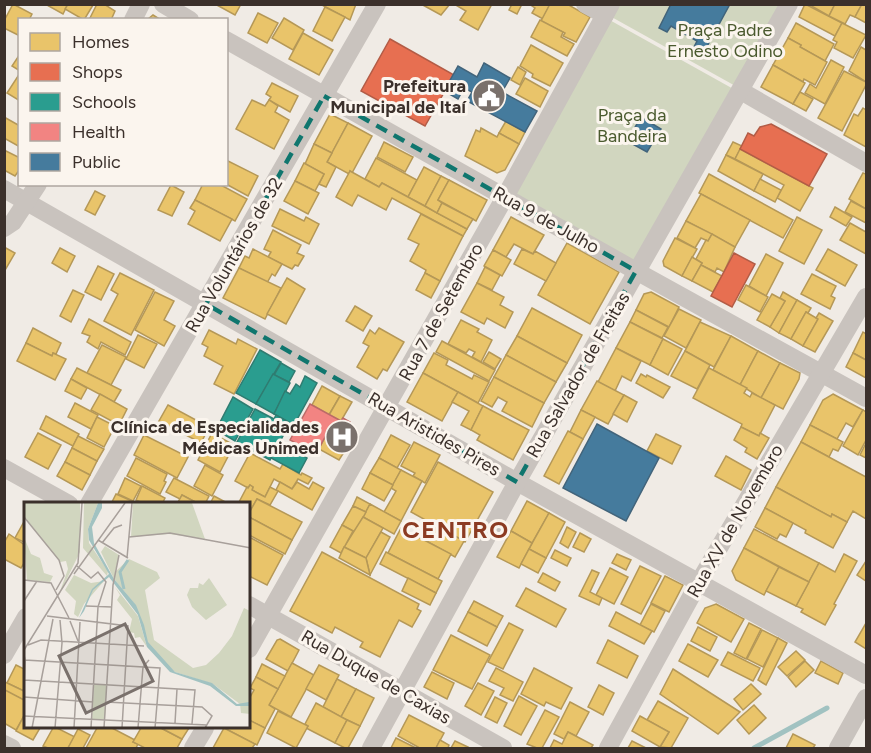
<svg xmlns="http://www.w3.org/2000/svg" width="871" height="753" font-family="Figtree,sans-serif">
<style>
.green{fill:#d1d6bf}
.homes{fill:#e9c46a;stroke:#b59857;stroke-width:1.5}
.shops{fill:#e76f51;stroke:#b35c46;stroke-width:1.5}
.schools{fill:#2a9d8f;stroke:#2f7c71;stroke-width:1.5}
.health{fill:#f28482;stroke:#bb6b68;stroke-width:1.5}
.public{fill:#457b9d;stroke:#42647b;stroke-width:1.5}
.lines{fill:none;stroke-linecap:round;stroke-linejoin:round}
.stream{stroke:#a1c2c1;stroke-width:5}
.minor{stroke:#c9c3be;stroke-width:18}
.marked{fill:none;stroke:#0f766e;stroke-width:4.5;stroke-dasharray:12 8;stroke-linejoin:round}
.labels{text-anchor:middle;stroke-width:6;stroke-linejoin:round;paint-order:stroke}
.park-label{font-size:18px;fill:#4a5a2e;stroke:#fbf5ee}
.poi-label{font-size:18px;font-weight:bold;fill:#3b302b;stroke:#fbf5ee;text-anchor:end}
.street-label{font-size:18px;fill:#3b302b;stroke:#fbf5ee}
.district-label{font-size:24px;font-weight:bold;letter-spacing:1.5px;fill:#8c3b22;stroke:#fbf5ee}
.inset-river{fill:none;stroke:#a1c2c1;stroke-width:3}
.inset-road{fill:none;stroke:#a8a09b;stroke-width:1.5}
.view{fill:#7a716c;fill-opacity:0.15;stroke:#7a716c;stroke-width:3}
.inset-edge{fill:none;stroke:#3b302b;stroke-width:3}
</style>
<rect width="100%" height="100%" fill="#f0ebe5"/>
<g class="green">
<polygon points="614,5 786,5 739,88 608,15"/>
<polygon points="606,18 737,91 635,266 509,195"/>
</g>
<g class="homes">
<polygon points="13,4 32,14 29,20 20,20 20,36 4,28 4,21"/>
<polygon points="45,4 68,4 63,14"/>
<polygon points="68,4 92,4 93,5 84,20 65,9"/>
<polygon points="97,4 104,4 115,11 111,20 89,20"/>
<polygon points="215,4 241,4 235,15"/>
<polygon points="356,4 350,20 322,5 322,4"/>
<polygon points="421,4 450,4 441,15"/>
<polygon points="454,4 492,4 478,30 460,20 466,11"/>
<polygon points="512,4 522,4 517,14 509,10"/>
<polygon points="529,4 550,4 543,19 532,13 535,8"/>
<polygon points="550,4 567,4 590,17 576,42 563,36 565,33 541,21"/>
<polygon points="805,4 842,23 835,36 799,17"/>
<polygon points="808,4 835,4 829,16"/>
<polygon points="835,4 862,4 855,17 850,15 845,24 829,16"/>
<polygon points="862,4 866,5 866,23 855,17"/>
<polygon points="325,7 345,17 332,41 313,31"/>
<polygon points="258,13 278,23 267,43 248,33"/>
<polygon points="153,15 161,20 147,20"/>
<polygon points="284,18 304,30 293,50 272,38"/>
<polygon points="540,20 563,32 561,37 574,44 567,56 531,37"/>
<polygon points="796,23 834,44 825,61 800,47 801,45 788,38"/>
<polygon points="842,23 866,35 853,58 834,48 837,42 833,40"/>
<polygon points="303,33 333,50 319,75 289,59"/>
<polygon points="788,38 801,45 800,47 827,62 815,85 804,79 803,82 773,65"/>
<polygon points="531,45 563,63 550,86 532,77 533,74 520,66"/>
<polygon points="861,47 866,50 866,82 849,71"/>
<polygon points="20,54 20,71 12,66"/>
<polygon points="831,60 844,67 825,104 805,93 810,84 816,88"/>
<polygon points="773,65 805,83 793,104 761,87"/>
<polygon points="518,67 526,72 520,85 511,80"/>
<polygon points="844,71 866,82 866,85 842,131 818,118"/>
<polygon points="20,73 20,101 7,93"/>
<polygon points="525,78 548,91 540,107 516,94"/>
<polygon points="272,83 298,96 290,112 269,100 271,97 266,94"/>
<polygon points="800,92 813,99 806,111 793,104"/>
<polygon points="252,100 265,106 269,100 278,106 275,112 289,120 274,149 236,129"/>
<polygon points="863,108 866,110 866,147 844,135 854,114 858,116"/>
<polygon points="330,114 348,123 332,153 314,144"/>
<polygon points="4,117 20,126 20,147 4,138"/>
<polygon points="506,121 525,132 519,144 499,133"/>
<polygon points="348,123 372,136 352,173 350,171 349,174 327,162"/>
<polygon points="481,128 497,137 499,133 519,144 505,170 497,173 465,156 476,130 480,132"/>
<polygon points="384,142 413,157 405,172 377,157"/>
<polygon points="733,142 742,146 735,159 726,155"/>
<polygon points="314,144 332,153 327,162 336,167 326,187 319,184 324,174 305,164"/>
<polygon points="740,149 813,188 800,211 777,198 784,185 735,159"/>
<polygon points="4,150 20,158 20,169 15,176 4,170"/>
<polygon points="726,155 763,174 754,191 718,171"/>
<polygon points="376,158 417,180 408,197 382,183 379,187 365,179"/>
<polygon points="226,160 258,176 248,196 226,184"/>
<polygon points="304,163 324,174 315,191 295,181"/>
<polygon points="424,167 441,176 425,206 408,197"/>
<polygon points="350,171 379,187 382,183 467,229 463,236 392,198 386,210 358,195 352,206 336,197"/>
<polygon points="863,173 866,174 866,209 849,199"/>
<polygon points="709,174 793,220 783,238 699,193"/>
<polygon points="441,176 449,180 438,200 442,203 437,213 425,206"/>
<polygon points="760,179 781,190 775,202 754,191"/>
<polygon points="449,180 487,200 476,221 438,200"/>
<polygon points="295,181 319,193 308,214 284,201"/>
<polygon points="203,184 219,184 247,199 235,221 195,200"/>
<polygon points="171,185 184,192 172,216 158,210"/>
<polygon points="95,191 105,196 95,215 85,210"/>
<polygon points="701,194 750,220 735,247 686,221"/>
<polygon points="195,200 232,219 220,241 188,224 195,211 190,208"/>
<polygon points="851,201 866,209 866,223 845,212"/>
<polygon points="442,203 473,219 467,229 437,213"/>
<polygon points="835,207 852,217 846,226 830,217"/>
<polygon points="280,209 304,221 306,217 319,224 309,244 272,226"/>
<polygon points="421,214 463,236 440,281 425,273 426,270 410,261 419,244 408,239"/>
<polygon points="511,217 544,235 533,254 514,244 506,257 493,250"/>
<polygon points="797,217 822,230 804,264 779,251"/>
<polygon points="686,221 712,234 708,241 701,238 695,248 677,238"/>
<polygon points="850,223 866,232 866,254 840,240"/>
<polygon points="273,230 301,245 297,253 304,256 298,266 295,265 292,269 268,257 271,252 264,249"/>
<polygon points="712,234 735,247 724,272 717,268 715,272 701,265 702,263 696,259 706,240 708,241"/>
<polygon points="675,238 697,249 682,276 664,266 663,261"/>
<polygon points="567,243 619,272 590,324 538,295"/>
<polygon points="4,247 15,253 4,272"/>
<polygon points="60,248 75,256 67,272 52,263"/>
<polygon points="253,249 282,264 275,276 272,274 267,283 239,268 245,256 249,258"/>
<polygon points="522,249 533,254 535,251 556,263 546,281 514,264"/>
<polygon points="828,249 857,265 845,286 816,270"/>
<polygon points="493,250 511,260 502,276 484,266"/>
<polygon points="766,254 783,263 766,296 749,286"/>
<polygon points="692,257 702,263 692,281 682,276"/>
<polygon points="701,265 722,276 713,292 692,281"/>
<polygon points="98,266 114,274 101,300 85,292"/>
<polygon points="485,267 500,275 492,290 477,283"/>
<polygon points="239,268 281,288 265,319 223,298"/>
<polygon points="120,273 154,290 131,335 104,321 118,294 111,290"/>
<polygon points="425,273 440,281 431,298 416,290"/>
<polygon points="812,274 836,286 831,296 835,298 830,309 801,294"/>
<polygon points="287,278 305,289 286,324 267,314"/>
<polygon points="477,283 504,297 500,305 513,312 505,328 487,318 484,324 461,312"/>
<polygon points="746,285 768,297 760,312 738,300"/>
<polygon points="73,290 84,295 71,322 60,316"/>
<polygon points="155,292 174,301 164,320 175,326 164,346 135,330"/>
<polygon points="651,292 679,307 669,327 636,310 644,294"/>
<polygon points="783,292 797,300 779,333 770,327 785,301 780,298"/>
<polygon points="772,294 785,301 770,327 757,320"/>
<polygon points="797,300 811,308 808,313 806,312 791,339 779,333"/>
<polygon points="355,306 372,316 363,331 346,321"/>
<polygon points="532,308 582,335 567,363 517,336"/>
<polygon points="679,309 701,320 686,348 664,336"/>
<polygon points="636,310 668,327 662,338 630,322"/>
<polygon points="806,312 818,319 803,346 791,339"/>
<polygon points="819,313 833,321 815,352 803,346 818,319 816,318"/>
<polygon points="89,319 131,342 125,355 101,342 98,349 87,342 90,336 82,333"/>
<polygon points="461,320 479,329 477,332 492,340 481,362 472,357 475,352 469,349 466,353 448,344"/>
<polygon points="630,322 663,339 650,365 616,348"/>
<polygon points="700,322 731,336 714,367 685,351"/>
<polygon points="33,328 61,343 56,354 53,353 52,356 26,343"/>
<polygon points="379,328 404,342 387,371 383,369 377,379 357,367 369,346 363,343 370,330 375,334"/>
<polygon points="209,330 236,344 238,339 257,349 234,394 214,384 223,366 204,356 208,347 202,344"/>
<polygon points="863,332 866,334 866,360 853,353"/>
<polygon points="138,335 157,344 144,368 126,359"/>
<polygon points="517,336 567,363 556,382 506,355"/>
<polygon points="731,336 758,351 740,385 713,370"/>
<polygon points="663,339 682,349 668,375 650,365"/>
<polygon points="442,341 495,370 489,381 436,352"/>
<polygon points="26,343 52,356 53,353 66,359 55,380 17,361"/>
<polygon points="102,345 126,357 111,385 87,373"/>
<polygon points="616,348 641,361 631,381 622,376 615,391 598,382"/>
<polygon points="685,351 710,365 697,389 671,376"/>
<polygon points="758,351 780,363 761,398 740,385"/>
<polygon points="489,352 501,359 495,369 483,362"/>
<polygon points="434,353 448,360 446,365 472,379 474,375 489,382 478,403 423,373"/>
<polygon points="853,353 866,360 866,378 846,367"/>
<polygon points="506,355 556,382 544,403 494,377"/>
<polygon points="780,363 800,373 799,379 783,409 761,398"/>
<polygon points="77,368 121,390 114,402 71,379"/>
<polygon points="709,368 747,388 744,393 750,397 752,393 775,405 759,436 741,427 742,424 693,398"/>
<polygon points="423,373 458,392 442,421 407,402"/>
<polygon points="641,374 646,377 647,375 670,387 663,398 636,383"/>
<polygon points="494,377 544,403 532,427 502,411 507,402 498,397 492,407 481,401"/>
<polygon points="71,379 87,388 81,399 65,391"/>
<polygon points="597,381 624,395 608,424 581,410"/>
<polygon points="322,386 340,396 329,415 312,405"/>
<polygon points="458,392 483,406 471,430 461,425 469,411 452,402"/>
<polygon points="100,394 127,409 119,425 91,410"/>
<polygon points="833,394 863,410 853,427 846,423 837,439 810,425 823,400"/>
<polygon points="624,395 637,402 627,422 613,414"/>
<polygon points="340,396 352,402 341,421 329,415"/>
<polygon points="75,403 98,415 91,429 68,417"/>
<polygon points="168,405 209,427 201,443 159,421"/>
<polygon points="483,406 529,430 513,460 477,440 480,435 471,430"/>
<polygon points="581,410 595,417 583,439 570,432"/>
<polygon points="863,410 866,412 866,440 858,455 843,446"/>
<polygon points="46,416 79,434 73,446 40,429"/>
<polygon points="97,417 115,426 104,447 87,438"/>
<polygon points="810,425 843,442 838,451 833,449 829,457 801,442"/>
<polygon points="741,427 759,436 760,433 769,438 757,459 745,452 747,448 734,440"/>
<polygon points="568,431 583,439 559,484 544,476"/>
<polygon points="38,433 61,445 48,469 25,457"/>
<polygon points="212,433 234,445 220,472 198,460"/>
<polygon points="656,434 681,446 672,464 647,451"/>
<polygon points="144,435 188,457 177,478 134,455"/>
<polygon points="391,435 410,445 397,468 379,458"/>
<polygon points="78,436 104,449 97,461 72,448"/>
<polygon points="325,437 346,449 339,460 319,449"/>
<polygon points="414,442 440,455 425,483 413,476 415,473 401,466"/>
<polygon points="801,442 866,477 866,519 853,511 847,522 832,514 831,517 776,487"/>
<polygon points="866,443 866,458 860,455"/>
<polygon points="72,448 97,461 90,475 65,462"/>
<polygon points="250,453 280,469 283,464 301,475 302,473 312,478 308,484 298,479 292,489 274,479 265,497 252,490 253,487 250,485 248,488 235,481"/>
<polygon points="726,456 751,470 741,490 715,476"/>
<polygon points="136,458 167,474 164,481 166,482 160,494 127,476"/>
<polygon points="379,458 401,470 393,485 370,473"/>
<polygon points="65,462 90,475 82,490 57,476"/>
<polygon points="438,462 493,492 465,542 411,512"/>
<polygon points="205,465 223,475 212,496 194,486"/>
<polygon points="401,470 422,481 401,521 384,512 396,491 391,488"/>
<polygon points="370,473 393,485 384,501 362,489"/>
<polygon points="125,478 141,486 133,501 118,494"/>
<polygon points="174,478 209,496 205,504 199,504 182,495 180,499 166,492"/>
<polygon points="280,482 292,489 297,482 309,489 313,482 324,488 312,510 276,490"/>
<polygon points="250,485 253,487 252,490 265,497 270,487 278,491 270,505 257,499 249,513 249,504 238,504 247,487 248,488"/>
<polygon points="142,486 165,498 162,504 145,504 136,500"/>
<polygon points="776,487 831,517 832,514 847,522 833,548 805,533 806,530 765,508"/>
<polygon points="116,494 134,502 133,504 111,504"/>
<polygon points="182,495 199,504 177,504"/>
<polygon points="214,496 229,504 210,504"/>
<polygon points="357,497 370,504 366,512 353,506"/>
<polygon points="257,499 302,522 292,540 249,517 249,513"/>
<polygon points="527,501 549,513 532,543 511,531"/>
<polygon points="370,504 401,521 394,534 363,517"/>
<polygon points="353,506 366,512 355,532 342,525"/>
<polygon points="765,508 793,523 786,537 780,534 777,539 755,527"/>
<polygon points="549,513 565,522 546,558 529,549"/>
<polygon points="249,517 292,540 285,554 249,535"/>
<polygon points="363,517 383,528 366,558 344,547"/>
<polygon points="26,518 26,543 15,538"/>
<polygon points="430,522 464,541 455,557 421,538"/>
<polygon points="342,525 353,531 341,553 330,547"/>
<polygon points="567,527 576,532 568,548 560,543"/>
<polygon points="401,528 451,554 438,579 388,553"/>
<polygon points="754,529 819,563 809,582 744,548"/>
<polygon points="511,531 532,543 519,568 497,557"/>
<polygon points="381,532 390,537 370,575 366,558"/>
<polygon points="580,533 591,539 584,552 573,547"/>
<polygon points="9,534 26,546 26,560 21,568 4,559 4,543"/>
<polygon points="249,537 283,555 267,585 249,576"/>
<polygon points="344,547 366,558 370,575 339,558"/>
<polygon points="744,548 779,567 764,595 736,580 732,571"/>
<polygon points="529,549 546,558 538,573 521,564"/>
<polygon points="555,550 571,558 567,566 551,558"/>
<polygon points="322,552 419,604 417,609 421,611 412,627 399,620 380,657 360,647 363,642 335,627 332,633 290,611"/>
<polygon points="386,552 442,581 436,593 380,564"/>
<polygon points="617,554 631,560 626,570 612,563"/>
<polygon points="844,554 857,561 834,604 836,605 825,625 801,612 803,609 796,606 819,563 835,572"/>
<polygon points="866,561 866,581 857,575"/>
<polygon points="640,566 661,576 641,614 621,604"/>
<polygon points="779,567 809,582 796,606 766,591"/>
<polygon points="610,568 628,577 614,604 596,595"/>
<polygon points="592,570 599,573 590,592 602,598 599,605 579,596"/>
<polygon points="543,573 560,582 555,591 538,582"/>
<polygon points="665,576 683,585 669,612 651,603"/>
<polygon points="408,578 436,593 430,605 402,591"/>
<polygon points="526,588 566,609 556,627 516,606"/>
<polygon points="474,601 503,616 497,627 468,612"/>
<polygon points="651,604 665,611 654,632 640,625"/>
<polygon points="716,604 744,619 731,642 697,623 705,608"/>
<polygon points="468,612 497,627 487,646 458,631"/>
<polygon points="616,612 652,631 644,644 609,626"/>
<polygon points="509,623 523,630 503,669 488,662"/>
<polygon points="749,623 761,629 746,659 734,653"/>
<polygon points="866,623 866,649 855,642"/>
<polygon points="698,627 717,637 710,651 691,641"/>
<polygon points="762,630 778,638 763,667 747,659"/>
<polygon points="451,635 490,655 472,689 433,670"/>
<polygon points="778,638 787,643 766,685 758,680"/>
<polygon points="280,639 299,650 288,671 266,659 277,640"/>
<polygon points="608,640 638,656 627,678 597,663"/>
<polygon points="688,644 718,660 708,677 679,661"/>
<polygon points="796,651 805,660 787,676 778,667"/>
<polygon points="728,652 760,668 753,681 721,665"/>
<polygon points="805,661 814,670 796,687 788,677"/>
<polygon points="821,661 843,673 838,684 815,673"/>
<polygon points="292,663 314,675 291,717 269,705"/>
<polygon points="262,664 285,676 278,689 256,677"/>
<polygon points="16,665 26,670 26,692 7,683"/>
<polygon points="319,665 339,675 326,700 306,689"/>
<polygon points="496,668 523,682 513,701 500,695 504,688 489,681"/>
<polygon points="534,668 572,688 561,709 546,702 544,706 521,694"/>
<polygon points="673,669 740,712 718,734 660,694"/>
<polygon points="432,672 454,683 447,699 424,687"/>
<polygon points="256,677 278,689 269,705 275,709 265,728 249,720 249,699 254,690 250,688"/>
<polygon points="337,679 356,689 341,717 323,707"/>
<polygon points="5,682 26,692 26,701 4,691"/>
<polygon points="478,683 494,691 481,715 465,706"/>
<polygon points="751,684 761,694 743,710 734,699"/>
<polygon points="599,685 614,693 603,715 588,707"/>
<polygon points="356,689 374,698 360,726 341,717"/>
<polygon points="5,690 26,701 26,712 16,730 4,723"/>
<polygon points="519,696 537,706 521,735 504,726"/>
<polygon points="495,697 507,703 497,723 485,717"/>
<polygon points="658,701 688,718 671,748 660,747 669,732 647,720"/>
<polygon points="570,702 589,712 576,736 568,732 564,739 554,734"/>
<polygon points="316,703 347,720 335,743 306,728 308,726 305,724"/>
<polygon points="754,705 766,718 749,734 737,720"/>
<polygon points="545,710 559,717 542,748 537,748 527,744"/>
<polygon points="278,711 308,726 296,748 267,733"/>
<polygon points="26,712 26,728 40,728 33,740 16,731"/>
<polygon points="409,715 444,733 436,748 417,748 418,747 398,736"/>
<polygon points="640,716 669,732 660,747 632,731"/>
<polygon points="249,720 265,728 257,745 224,728 249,728"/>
<polygon points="347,720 360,726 348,748 345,748 335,743"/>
<polygon points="53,728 57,728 75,737 68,748 48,748 43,746"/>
<polygon points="97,728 112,728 135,740 133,742 138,744 136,748 86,748"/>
<polygon points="141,728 161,728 182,739 177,748 145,748 133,742"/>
<polygon points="161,728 189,728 182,739"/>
<polygon points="224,728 255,744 252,748 213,748"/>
<polygon points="78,729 90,735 83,748 68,748"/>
<polygon points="568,732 593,745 591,748 550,748 554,740 562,744"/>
<polygon points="793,734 815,745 813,748 786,748"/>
<polygon points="396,738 416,748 391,748"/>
<polygon points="440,740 449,745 448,748 436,748"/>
<polygon points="455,741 468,747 467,748 451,748"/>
<polygon points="632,741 646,748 628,748"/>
</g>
<g class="shops">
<polygon points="390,39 454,75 425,126 361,91"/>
<polygon points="771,124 827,154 809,186 740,149 748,133 754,136 760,127"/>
<polygon points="734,253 755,264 732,307 711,296"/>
</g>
<g class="schools">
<polygon points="260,350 281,362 256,404 236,393"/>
<polygon points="281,363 295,371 289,382 274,375"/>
<polygon points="273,374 290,383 274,414 256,404"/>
<polygon points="305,376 317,383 294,425 274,414 285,391 290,394 296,384 300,387"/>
<polygon points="233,397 253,409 235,441 216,430"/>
<polygon points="255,409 274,419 276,415 290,423 270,460 237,442"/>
<polygon points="280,443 307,458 299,473 271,458"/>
</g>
<polygon class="health" points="310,404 341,421 343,418 350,422 345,431 353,435 346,449 325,437 316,454 290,440"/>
<g class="public">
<polygon points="671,4 730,4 704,52 694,47 697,41 671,26 667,32 659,28"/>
<polygon points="484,63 510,78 502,92 537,111 525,132 467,101 472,92 464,88 458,99 444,91 458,66 477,77"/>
<polygon points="641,117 661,129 647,152 627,141"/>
<polygon points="597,424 659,458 626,521 563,488"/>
</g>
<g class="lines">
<polyline class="stream" points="754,748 827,708"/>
<g class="minor">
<polyline points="163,4 190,20"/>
<polyline points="585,4 605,15"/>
<polyline points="133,20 141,4"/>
<polyline points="226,40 636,271 866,398"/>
<polyline points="741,91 866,163"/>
<polyline points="4,189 517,482 866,675"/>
<polyline points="4,228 13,222 38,184"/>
<polyline points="4,468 69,504"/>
<polyline points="89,504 377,4"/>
<polyline points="249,605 503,748"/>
<polyline points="249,649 505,197 611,4"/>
<polyline points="4,655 26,617"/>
<polyline points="4,744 12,748"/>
<polyline points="193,748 205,728"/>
<polyline points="371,748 517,482 789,4"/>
<polyline points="608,748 699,582 866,297"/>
<polyline points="838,748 866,698"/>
</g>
</g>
<path class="marked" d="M324,96L636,271L517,482L206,304Z"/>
<defs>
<g id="civic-disc" transform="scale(1.725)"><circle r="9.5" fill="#7a716c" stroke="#fbf5ee"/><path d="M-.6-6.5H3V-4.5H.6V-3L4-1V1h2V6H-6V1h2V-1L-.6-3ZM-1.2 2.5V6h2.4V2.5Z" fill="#fff"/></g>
<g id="hospital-disc" transform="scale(1.725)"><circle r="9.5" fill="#7a716c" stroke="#fbf5ee"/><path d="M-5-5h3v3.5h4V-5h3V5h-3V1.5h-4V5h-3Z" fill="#fff"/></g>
</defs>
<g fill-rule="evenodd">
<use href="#civic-disc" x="489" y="96"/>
<use href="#hospital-disc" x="342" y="437"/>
</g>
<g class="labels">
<g class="park-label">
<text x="725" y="36">Praça Padre<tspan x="725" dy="21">Ernesto Odino</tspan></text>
<text x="632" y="121">Praça da<tspan x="632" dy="21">Bandeira</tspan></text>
</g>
<g class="poi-label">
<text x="466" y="92">Prefeitura<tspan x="466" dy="21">Municipal de Itaí</tspan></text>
<text x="319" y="433">Clínica de Especialidades<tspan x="319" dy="21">Médicas Unimed</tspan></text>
</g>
<g class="street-label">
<text transform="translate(546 220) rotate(29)" y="6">Rua 9 de Julho</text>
<text transform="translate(234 255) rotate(-60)" y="6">Rua Voluntários de 32</text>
<text transform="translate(441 312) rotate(-61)" y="6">Rua 7 de Setembro</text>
<text transform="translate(578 375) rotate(-60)" y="6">Rua Salvador de Freitas</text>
<text transform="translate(434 434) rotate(30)" y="6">Rua Aristides Pires</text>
<text transform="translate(735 521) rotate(-60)" y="6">Rua XV de Novembro</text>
<text transform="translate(376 677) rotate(30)" y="6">Rua Duque de Caxias</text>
</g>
<g class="district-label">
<text x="456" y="538">CENTRO</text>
</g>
</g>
<g transform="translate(24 502)">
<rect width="226" height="226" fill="#f0ebe5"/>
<path d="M0,1H56V50L34,95L44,67L42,59L36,60L0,15ZM60,1H74L64,27L65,41L84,69L83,74L59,46ZM109,1H168L181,37L145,32L107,35ZM0,35L7,52L16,56L20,71L29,74L26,80L3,78ZM81,44L95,53L91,70L105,57L133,70L136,76L121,88L130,138L169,166L182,163L195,151L208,134L220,106L226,109V212L217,211L216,202L189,182L151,170L141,161L123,140L110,101L90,77L77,50ZM50,73L67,81L80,79L60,102L54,115L50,112L52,99L41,88ZM185,76L203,103L182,118L168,105L163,93L166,86H174L175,81L179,83ZM91,85L114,114L123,145L116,135L111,136L110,131L105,130L108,117L93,98L96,93ZM70,182L83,183L81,217H68Z" fill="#d1d6bf"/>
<path d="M74,1H78V6L68,25L70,41L90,77L112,103L120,123L124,140L151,170L188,181L213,202L225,200L226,204H212L186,184L146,170L123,145L114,113L85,75L69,88L60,109L55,116L68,87L85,72L65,38L64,27Z" fill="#a1c2c1"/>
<path class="inset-river" d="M100,87L96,70L104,58"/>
<path class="inset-road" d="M0,15L35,58L40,74L32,88M105,35L146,31L227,46M74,38L104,56M78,41L90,26L98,23M103,56L108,1M53,64L67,76L74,70L82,80L74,105L67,226M50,72L101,1M0,78L27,81L45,116M0,99L13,79M62,104L88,105M23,114L104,124L98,226M46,119L54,139M4,143L17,138L120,144M0,148L54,61L58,1M0,153L1,158L136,166L131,226M0,178L171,188L168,222M0,188L1,158M0,195L69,200M82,200L178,205L188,214L181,226M0,214L183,223M151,221L153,187M8,226L29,117M31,226L38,141L36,118M50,226L56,120M80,226L89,83L95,53M114,226L119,165L125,158"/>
<path class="view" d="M101,122L129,179L62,211L35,154Z"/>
<rect width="226" height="226" class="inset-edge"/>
</g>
<rect width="871" height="753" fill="none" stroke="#3b302b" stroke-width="12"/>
<rect x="18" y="18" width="210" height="168" fill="#fbf5ee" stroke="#aea6a0" stroke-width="1.5"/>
<rect x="30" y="33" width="30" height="18" fill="#e9c46a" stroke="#aea6a0" stroke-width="1.5"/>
<text x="72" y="48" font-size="18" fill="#3b302b">Homes</text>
<rect x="30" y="63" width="30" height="18" fill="#e76f51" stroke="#aea6a0" stroke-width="1.5"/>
<text x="72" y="78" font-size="18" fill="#3b302b">Shops</text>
<rect x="30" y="93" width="30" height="18" fill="#2a9d8f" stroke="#aea6a0" stroke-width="1.5"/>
<text x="72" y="108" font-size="18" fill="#3b302b">Schools</text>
<rect x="30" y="123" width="30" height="18" fill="#f28482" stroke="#aea6a0" stroke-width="1.5"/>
<text x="72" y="138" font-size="18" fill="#3b302b">Health</text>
<rect x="30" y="153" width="30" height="18" fill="#457b9d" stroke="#aea6a0" stroke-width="1.5"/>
<text x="72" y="168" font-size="18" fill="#3b302b">Public</text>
</svg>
